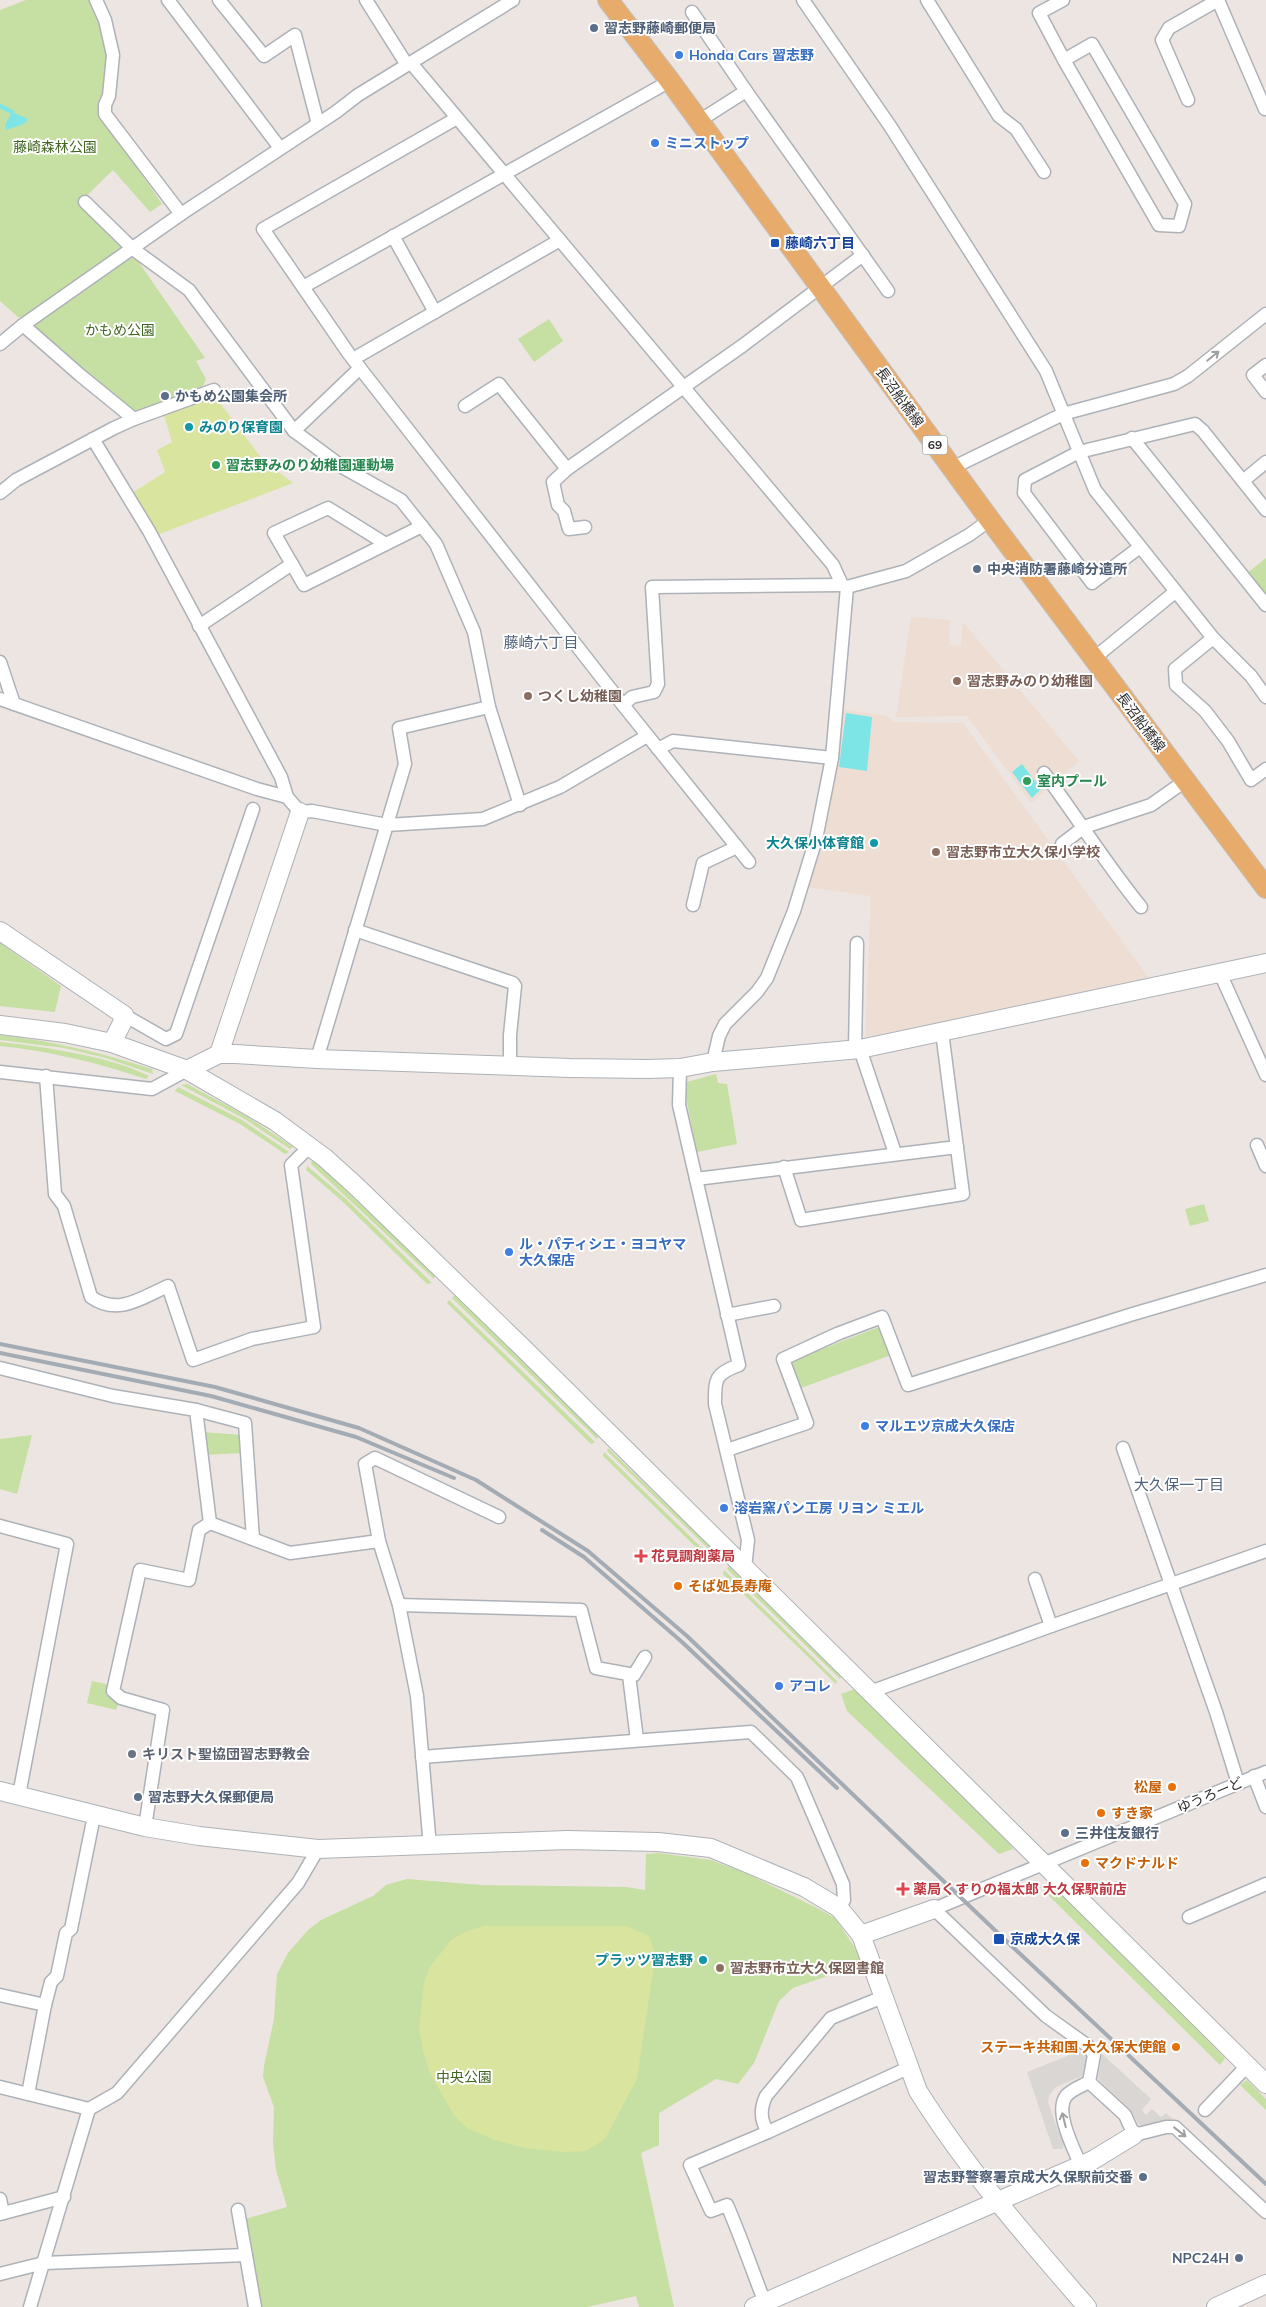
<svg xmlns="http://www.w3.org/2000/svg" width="1266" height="2307" font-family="Mulish,'Noto Sans JP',sans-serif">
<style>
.education{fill:#edddd2}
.green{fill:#c6dfa2}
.pitch{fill:#d9e59f}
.plaza{fill:#dad6d3}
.water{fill:#7de5e6}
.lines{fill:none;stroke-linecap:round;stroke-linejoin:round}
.stream{stroke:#7de5e6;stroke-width:4.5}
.street-casing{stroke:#adb2b8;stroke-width:15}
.secondary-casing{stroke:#adb2b8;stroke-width:20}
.primary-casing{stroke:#c4c4c4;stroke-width:22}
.street{stroke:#fff;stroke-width:12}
.secondary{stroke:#fff;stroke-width:18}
.primary{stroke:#e7ab6c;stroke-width:20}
.rail{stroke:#a3abb5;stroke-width:4}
.oneway{stroke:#a0a0a0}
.service-dot{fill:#5c6f8a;stroke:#fff;stroke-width:2}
.shop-dot{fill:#3f7fe0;stroke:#fff;stroke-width:2}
.transit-dot{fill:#1a4fb4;stroke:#fff;stroke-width:2}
.culture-dot{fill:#0f9aa8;stroke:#fff;stroke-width:2}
.leisure-dot{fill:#2e9e5b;stroke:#fff;stroke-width:2}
.education-dot{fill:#8d6e63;stroke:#fff;stroke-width:2}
.health-dot{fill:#e0444e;stroke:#fff;stroke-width:2}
.food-dot{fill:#e8710a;stroke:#fff;stroke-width:2}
.worship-dot{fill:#6b7280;stroke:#fff;stroke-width:2}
.labels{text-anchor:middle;stroke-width:4;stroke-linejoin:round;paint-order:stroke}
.shield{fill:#fff;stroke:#6c6c6c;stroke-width:1}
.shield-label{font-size:12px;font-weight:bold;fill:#2d2d2d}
.service-label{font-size:14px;font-weight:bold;fill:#4e5e75;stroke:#fff;text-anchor:start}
.shop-label{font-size:14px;font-weight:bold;fill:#366cbe;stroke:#fff;text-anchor:start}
.park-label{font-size:14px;fill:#416621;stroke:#fff}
.transit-label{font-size:14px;font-weight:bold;fill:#164399;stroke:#fff;text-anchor:start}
.street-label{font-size:14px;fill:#2d2d2d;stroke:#fff}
.culture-label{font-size:14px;font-weight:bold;fill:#0d838f;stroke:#fff;text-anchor:end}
.leisure-label{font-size:14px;font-weight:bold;fill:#27864d;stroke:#fff;text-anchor:start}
.education-label{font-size:14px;font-weight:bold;fill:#785e54;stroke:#fff;text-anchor:start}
.health-label{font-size:14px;font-weight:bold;fill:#be3a42;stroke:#fff;text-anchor:start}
.food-label{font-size:14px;font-weight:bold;fill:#c56008;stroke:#fff;text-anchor:start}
.worship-label{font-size:14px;font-weight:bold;fill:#5b616d;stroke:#fff;text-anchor:start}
.neighbourhood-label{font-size:15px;fill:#50637b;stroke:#fff}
</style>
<rect width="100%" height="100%" fill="#ede5e1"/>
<g class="education">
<polygon points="911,617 950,620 949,645 961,646 963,622 1079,761 1031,803 967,716 896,717"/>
<polygon points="841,709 887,716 894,722 963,723 1151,981 865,1037 871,896 806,887"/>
</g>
<g class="green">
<polygon points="26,0 91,0 100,19 110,56 102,117 162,204 150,212 113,170 78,204 123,250 25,317 18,317 0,301 0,10"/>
<polygon points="129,257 138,261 205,358 196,361 206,379 201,391 137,413 84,372 35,327 34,322 43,314 118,266"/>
<polygon points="549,319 563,341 534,362 518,339"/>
<polygon points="1266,558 1266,598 1246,574"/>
<polygon points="0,943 61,986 55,1012 0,1006"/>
<path d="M0,1035C53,1041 102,1053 152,1069L153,1074L106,1058L64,1048L0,1040Z"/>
<path d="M0,1042C44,1047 110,1056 149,1076L146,1079C98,1063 51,1051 0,1046Z"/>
<polygon points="716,1074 718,1083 727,1084 737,1144 697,1152 683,1083"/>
<polygon points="187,1084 245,1115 293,1147 290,1149 243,1118 181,1085"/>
<polygon points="178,1087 242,1120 289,1152 285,1154 240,1124 175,1091"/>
<polygon points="312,1161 315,1161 435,1275 434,1279 311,1164"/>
<polygon points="307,1166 345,1198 432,1283 427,1284 342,1201 306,1170"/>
<polygon points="1204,1204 1209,1221 1190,1226 1185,1209"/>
<polygon points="455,1295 598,1435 597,1439 452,1298"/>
<polygon points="449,1300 594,1441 594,1443 591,1444 447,1303"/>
<polygon points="879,1327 891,1355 801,1388 791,1361"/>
<polygon points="203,1432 241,1435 242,1453 205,1455"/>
<polygon points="32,1435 17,1494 0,1489 0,1439"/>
<polygon points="608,1448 717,1553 716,1556 607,1451"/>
<polygon points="604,1452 714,1560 714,1561 711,1562 603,1456"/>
<polygon points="729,1566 841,1676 840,1679 727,1569"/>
<polygon points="724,1570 837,1681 836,1684 723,1574"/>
<polygon points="92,1681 110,1685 119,1701 116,1710 87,1703"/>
<polygon points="855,1689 1009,1843 1013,1849 999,1854 847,1711 841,1694"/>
<polygon points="658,1853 711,1860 748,1874 817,1908 835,1918 859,1954 862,1964 793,1988 779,2001 754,2063 738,2084 716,2079 659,2113 659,2145 641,2153 674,2307 639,2307 636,2296 587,2307 260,2307 245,2219 287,2207 276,2170 273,2143 274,2107 263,2077 264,2066 274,2019 277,1974 288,1953 308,1930 321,1920 373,1896 386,1885 407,1879 481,1885 626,1887 645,1890 646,1854"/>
<polygon points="1051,1882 1225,2058 1220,2065 1040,1887"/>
<polygon points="1247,2080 1266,2099 1266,2110 1240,2085"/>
</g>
<g class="pitch">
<polygon points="214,395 262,459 293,483 157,535 132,493 165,472 157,450 172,442 163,412"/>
<polygon points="484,1926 627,1926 649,1936 654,1950 654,1964 637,2079 605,2139 586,2151 564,2152 525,2148 498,2141 469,2129 455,2117 430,2073 423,2051 419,2027 424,1983 430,1967 451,1940 467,1931"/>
</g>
<g class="plaza">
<polygon points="1085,2049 1089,2056 1082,2076 1056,2087 1049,2096 1048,2102 1058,2131 1064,2140 1063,2149 1053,2149 1027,2072"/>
<polygon points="1102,2054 1151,2099 1142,2110 1146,2115 1152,2109 1161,2117 1166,2113 1173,2119 1146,2129 1140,2127 1130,2109 1098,2079"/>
</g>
<g class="water">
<polygon points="12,112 28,119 24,124 6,130 5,125"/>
<polygon points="846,713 872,717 867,771 839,767"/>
<polygon points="1022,764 1041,789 1032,798 1012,772"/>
</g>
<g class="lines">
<polyline class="stream" points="0,106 12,112"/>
<g class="street-casing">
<g id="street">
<polyline points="168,0 280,148"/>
<polyline points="219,0 264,56 295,35 318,124"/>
<polyline points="366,0 407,65"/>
<polyline points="803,0 890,126 1046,371 1095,490 1213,638 1251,676 1266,697"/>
<polyline points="927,0 999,116 1016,129 1044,172"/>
<polyline points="1063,0 1039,13 1064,60 1159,225 1179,226 1185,204 1092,44 1064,60"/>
<polyline points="1218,0 1265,109"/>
<polyline points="692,12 746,91"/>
<polyline points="411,63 833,565 842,585 847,587 832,758 816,839 794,911 767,978 757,992 725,1024 719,1036 713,1062"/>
<polyline points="1188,100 1162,40 1169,28 1218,0"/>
<polyline points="457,118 263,229 349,354 623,705 749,862"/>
<polyline points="699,121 746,91 888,291"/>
<polyline points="85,202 133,249 189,290 294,431 344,468 401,500 436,544 474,632 489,707 520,805"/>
<polyline points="181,214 336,112 358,95 513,0"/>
<polyline points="393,236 435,312"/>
<polyline points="303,287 670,81"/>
<polyline points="23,325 181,214 105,114 105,105 109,96 113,55 105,20 96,0"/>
<polyline points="0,344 23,325 80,375 134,419"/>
<polyline points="353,359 560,240"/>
<polyline points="1266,365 1253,375 1266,392"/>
<polyline points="465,406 499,384 567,469"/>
<polyline points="294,431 360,368"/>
<polyline points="1132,438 1266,605"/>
<polyline points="93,439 149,531 281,777 287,797"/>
<polyline points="952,468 1063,414 1174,384 1188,376 1266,314"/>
<polyline points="1243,481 1266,462"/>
<polyline points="0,493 16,480 114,428 134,419 214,390"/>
<polyline points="585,527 569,529 564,511 558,505 553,482 567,469 742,346 863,255"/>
<polyline points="386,544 328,508 274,533 304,585 422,526"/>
<polyline points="1140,547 1092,583 1024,493 1025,480 1079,452 1195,424 1203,431 1266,510"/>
<polyline points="847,587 906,571 969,535 990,520"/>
<polyline points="199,626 292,564"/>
<polyline points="1213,638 1175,669 1176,685 1205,711 1228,741 1251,780 1266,769"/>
<polyline points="1093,659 1175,592"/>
<polyline points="0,662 14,704"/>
<polyline points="0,699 257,789 287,797 300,812 312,811 387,825 483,819 560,787 647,736"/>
<polyline points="623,705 632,697 654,692 658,684 652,587 842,585"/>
<polyline points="658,749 673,741 832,758"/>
<path d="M1044,773C1077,817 1106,864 1141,907"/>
<polyline points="1062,844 1084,827 1151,805 1185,781"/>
<polyline points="693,905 703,863 737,847"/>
<polyline points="355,930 513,983 515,986 510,1035 510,1065"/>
<polyline points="1220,973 1266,1075"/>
<polyline points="124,1015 166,1039 176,1034 253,809"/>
<polyline points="860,1049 895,1153"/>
<polyline points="855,1050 857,943"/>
<polyline points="317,1059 405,764 399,728 489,707"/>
<path d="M680,1068L679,1105L739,1365C714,1374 715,1380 715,1404L748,1540L745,1568"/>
<polyline points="0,1072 152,1089 187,1070"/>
<path d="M46,1076L55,1194L64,1206L91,1297C118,1316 141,1298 168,1286L193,1360L252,1339L314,1327L291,1165L310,1146"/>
<polyline points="1257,1145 1266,1166"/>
<polyline points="784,1167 801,1220 963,1194 942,1032"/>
<polyline points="696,1179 957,1147"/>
<polyline points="727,1315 774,1306"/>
<polyline points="0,1368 113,1396 196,1410 210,1523"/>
<polyline points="196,1410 245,1423 253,1539"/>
<polyline points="1123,1448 1216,1712 1238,1783"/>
<polyline points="727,1450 807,1423 783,1359 837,1334 882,1317 908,1385 1133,1314 1266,1275"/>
<polyline points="210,1523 290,1553 379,1541"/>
<polyline points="0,1526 67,1544 19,1795"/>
<polyline points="1035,1579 1051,1626"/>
<polyline points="399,1605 581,1610 596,1668 634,1675 645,1657"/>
<polyline points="629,1675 637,1740"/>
<polyline points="870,1692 1051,1626 1266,1551"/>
<polyline points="422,1757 751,1732 797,1777 843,1884 844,1900 839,1908"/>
<polyline points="1254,1776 1266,1807"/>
<polyline points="145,1827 163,1710 121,1698 113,1691 140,1570 189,1580 199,1530 210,1523"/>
<polyline points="430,1847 417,1696 399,1605 379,1541 365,1464 375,1458 499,1517"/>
<polyline points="1189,1917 1266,1884"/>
<polyline points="0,1995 45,2005"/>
<polyline points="1089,2082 1094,2055 1088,2046 1046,2016 934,1909 1266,1772"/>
<polyline points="1089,2082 1125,2115 1134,2135 1166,2127 1175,2127 1266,2212"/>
<polyline points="0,2087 89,2109"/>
<polyline points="28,2094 45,2005 51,1982 57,1976 66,1933 71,1929 94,1816"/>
<polyline points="1205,2110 1247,2066"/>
<path d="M768,2132C760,2120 760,2109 766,2096L831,2018L883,1997"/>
<path d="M1081,2166C1074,2149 1054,2112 1066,2096C1072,2089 1082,2086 1089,2082"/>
<polyline points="0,2199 3,2213"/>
<polyline points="238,2210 255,2307"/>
<polyline points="0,2214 64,2197"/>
<polyline points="0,2274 44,2263 246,2255"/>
<path d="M765,2303C752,2270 741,2237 727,2205L711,2211L690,2165L768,2132L908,2068"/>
<polyline points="30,2307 89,2109 117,2093 298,1883 318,1849"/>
</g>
</g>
<g class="secondary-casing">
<g id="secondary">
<polyline points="0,931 124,1015 122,1023 112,1043"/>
<polyline points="1266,963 860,1049 713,1062 680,1068 648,1069 570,1068 317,1059 235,1054 219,1054 187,1070 275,1121 325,1158 356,1186 523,1348 1266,2084"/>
<polyline points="0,1025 65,1033 112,1043 187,1070"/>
<polyline points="219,1054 300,812"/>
<path d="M0,1791L145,1827L199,1836L318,1849L567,1840L658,1842L711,1848L804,1887L839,1908L861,1935L918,2091C967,2169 1027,2238 1087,2307"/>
<polyline points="861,1935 934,1909"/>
<polyline points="754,2307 1093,2160 1134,2135"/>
<polyline points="1216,2307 1266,2284"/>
</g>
</g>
<g class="primary-casing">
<polyline id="primary" points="608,0 670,81 990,520 1266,888"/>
</g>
<use href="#street" class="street"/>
<use href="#secondary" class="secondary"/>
<use href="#primary" class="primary"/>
<g class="rail">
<polyline points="0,1344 215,1387 359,1428 476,1480 588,1551 687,1636 1001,1936 1266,2184"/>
<polyline points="0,1353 211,1396 356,1437 454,1478"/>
<polyline points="542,1530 584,1557 682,1642 837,1788"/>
</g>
</g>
<defs><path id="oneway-shaft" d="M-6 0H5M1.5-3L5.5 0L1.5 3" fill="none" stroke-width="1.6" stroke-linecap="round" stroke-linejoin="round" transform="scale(1.25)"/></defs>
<g class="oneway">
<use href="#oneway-shaft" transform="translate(1213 356) rotate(-39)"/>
<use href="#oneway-shaft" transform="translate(1064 2120) rotate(-104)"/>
<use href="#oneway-shaft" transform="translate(1180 2132) rotate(38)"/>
</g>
<g class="service-dot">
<circle cx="594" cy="28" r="5"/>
<circle cx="165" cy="396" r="5"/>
<circle cx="977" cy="569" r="5"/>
<circle cx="138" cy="1797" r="5"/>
<circle cx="1065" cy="1833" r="5"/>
<circle cx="1143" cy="2177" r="5"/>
<circle cx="1239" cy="2258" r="5"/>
</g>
<g class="shop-dot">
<circle cx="679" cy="55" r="5"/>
<circle cx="655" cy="143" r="5"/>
<circle cx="509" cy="1252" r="5"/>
<circle cx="865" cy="1426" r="5"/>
<circle cx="724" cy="1508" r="5"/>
<circle cx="779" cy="1686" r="5"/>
</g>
<g class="transit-dot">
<rect x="770" y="238" width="10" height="10" rx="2.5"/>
<rect x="993" y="1933" width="12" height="12" rx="2.5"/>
</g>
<g class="culture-dot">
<circle cx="189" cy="427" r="5"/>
<circle cx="874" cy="843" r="5"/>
<circle cx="703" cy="1960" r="5"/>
</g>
<g class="leisure-dot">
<circle cx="216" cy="465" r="5"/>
<circle cx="1027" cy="781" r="5"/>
</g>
<g class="education-dot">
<circle cx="957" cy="681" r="5"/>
<circle cx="528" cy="696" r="5"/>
<circle cx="936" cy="852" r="5"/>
<circle cx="720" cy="1968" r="5"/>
</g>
<g class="health-dot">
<path d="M638.5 1548.5h5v5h5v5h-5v5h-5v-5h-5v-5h5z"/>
<path d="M900.5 1881.5h5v5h5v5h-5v5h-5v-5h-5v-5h5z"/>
</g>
<g class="food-dot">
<circle cx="678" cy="1586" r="5"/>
<circle cx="1172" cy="1787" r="5"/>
<circle cx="1101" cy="1813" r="5"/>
<circle cx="1085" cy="1863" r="5"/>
<circle cx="1176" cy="2047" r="5"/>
</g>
<circle class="worship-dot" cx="132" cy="1754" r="5"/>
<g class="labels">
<rect class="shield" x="922.5" y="435.5" width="25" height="19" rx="4"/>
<g class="shield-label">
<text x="935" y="449">69</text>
</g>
<g class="service-label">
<text x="604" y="33">習志野藤崎郵便局</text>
<text x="175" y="401">かもめ公園集会所</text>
<text x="987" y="574">中央消防署藤崎分遣所</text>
<text x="148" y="1802">習志野大久保郵便局</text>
<text x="1075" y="1838">三井住友銀行</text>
<text x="1133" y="2182" text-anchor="end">習志野警察署京成大久保駅前交番</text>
<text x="1229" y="2263" text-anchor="end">NPC24H</text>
</g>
<g class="shop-label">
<text x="689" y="60">Honda Cars 習志野</text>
<text x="665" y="148">ミニストップ</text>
<text x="519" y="1249">ル・パティシエ・ヨコヤマ<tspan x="519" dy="16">大久保店</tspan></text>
<text x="875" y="1431">マルエツ京成大久保店</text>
<text x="734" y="1513">溶岩窯パン工房 リヨン ミエル</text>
<text x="789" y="1691">アコレ</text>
</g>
<g class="park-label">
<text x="55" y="152">藤崎森林公園</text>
<text x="120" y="335">かもめ公園</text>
<text x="464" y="2082">中央公園</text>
</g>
<g class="transit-label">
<text x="785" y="248">藤崎六丁目</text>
<text x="1010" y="1944">京成大久保</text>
</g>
<g class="street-label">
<text transform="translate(900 397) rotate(54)" y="5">長沼船橋線</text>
<text transform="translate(1141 722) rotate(53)" y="5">長沼船橋線</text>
<text transform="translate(1210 1795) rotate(-23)" y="5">ゆうろーど</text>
</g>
<g class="culture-label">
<text x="199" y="432" text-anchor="start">みのり保育園</text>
<text x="864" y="848">大久保小体育館</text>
<text x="693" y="1965">プラッツ習志野</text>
</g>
<g class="leisure-label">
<text x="226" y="470">習志野みのり幼稚園運動場</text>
<text x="1037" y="786">室内プール</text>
</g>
<g class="education-label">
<text x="967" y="686">習志野みのり幼稚園</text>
<text x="538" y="701">つくし幼稚園</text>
<text x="946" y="857">習志野市立大久保小学校</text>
<text x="730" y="1973">習志野市立大久保図書館</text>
</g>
<g class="health-label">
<text x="651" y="1561">花見調剤薬局</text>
<text x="913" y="1894">薬局くすりの福太郎 大久保駅前店</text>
</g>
<g class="food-label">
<text x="688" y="1591">そば処長寿庵</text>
<text x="1162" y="1792" text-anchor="end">松屋</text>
<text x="1111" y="1818">すき家</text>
<text x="1095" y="1868">マクドナルド</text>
<text x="1166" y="2052" text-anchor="end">ステーキ共和国 大久保大使館</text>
</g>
<g class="worship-label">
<text x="142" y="1759">キリスト聖協団習志野教会</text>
</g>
<g class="neighbourhood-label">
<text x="541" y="648">藤崎六丁目</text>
<text x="1179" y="1490">大久保一丁目</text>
</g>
</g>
</svg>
